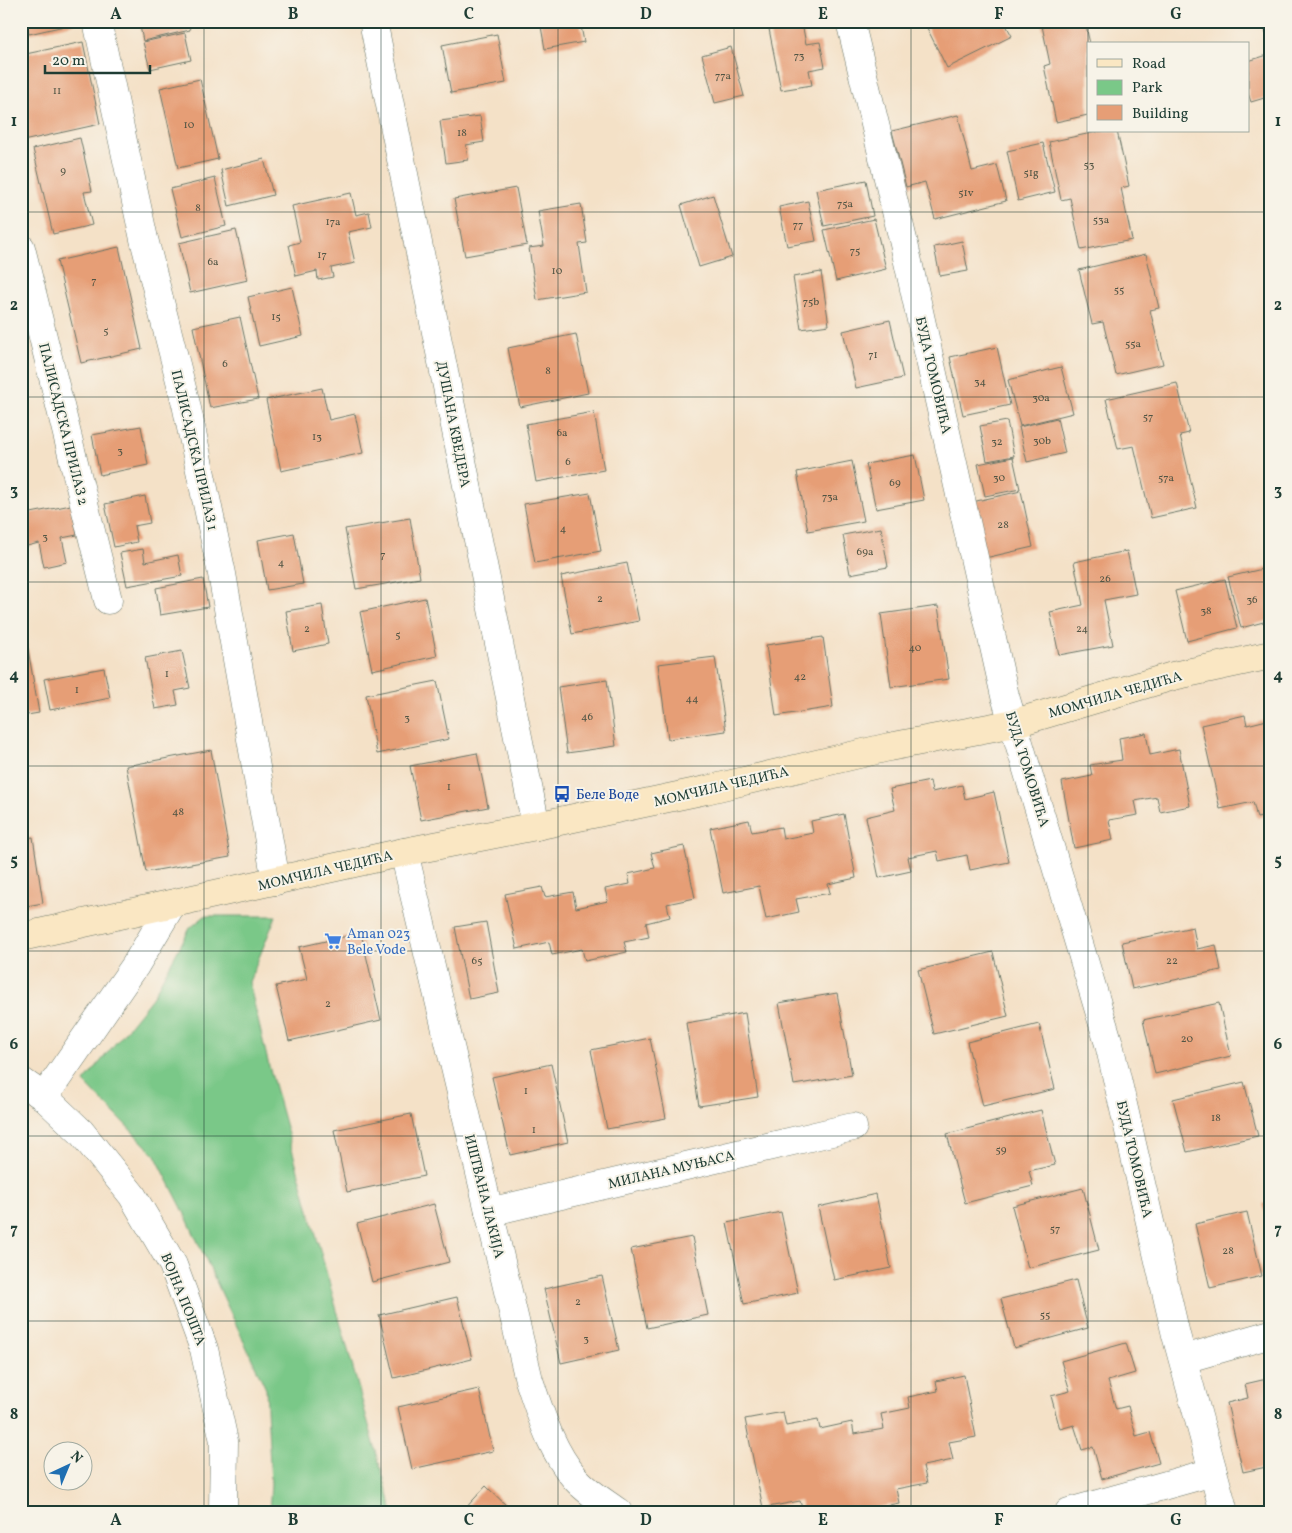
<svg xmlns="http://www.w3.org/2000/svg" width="1292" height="1533" font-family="Vollkorn,serif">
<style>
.green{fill:#7ac888;stroke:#4c825e}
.building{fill:#e69e76}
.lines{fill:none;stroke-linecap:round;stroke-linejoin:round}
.street-casing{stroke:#6a7667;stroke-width:29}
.secondary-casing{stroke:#6a7667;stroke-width:29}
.street{stroke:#fff;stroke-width:28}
.secondary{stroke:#fae7c3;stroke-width:28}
.grid{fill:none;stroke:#1f3d34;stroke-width:1;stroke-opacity:0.55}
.labels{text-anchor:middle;stroke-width:4;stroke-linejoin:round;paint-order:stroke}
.number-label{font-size:11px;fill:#515544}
.street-label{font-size:14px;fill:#1f3d34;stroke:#f7f3e8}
.transit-label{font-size:14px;fill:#164399;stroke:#f7f3e8;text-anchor:start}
.shop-label{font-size:14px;fill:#366cbe;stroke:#f7f3e8;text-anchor:start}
.neatline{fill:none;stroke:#1f3d34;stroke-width:2}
.grid-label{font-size:16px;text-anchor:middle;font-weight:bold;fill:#1f3d34}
</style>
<rect width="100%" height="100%" fill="#f7f3e8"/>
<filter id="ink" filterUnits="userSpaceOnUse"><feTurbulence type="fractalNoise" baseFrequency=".02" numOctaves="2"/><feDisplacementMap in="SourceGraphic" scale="10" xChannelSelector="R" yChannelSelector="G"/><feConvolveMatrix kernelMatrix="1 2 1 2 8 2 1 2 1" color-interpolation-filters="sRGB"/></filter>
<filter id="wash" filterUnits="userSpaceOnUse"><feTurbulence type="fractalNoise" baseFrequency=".0096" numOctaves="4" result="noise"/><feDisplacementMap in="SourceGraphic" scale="20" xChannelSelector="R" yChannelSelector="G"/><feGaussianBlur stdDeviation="1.12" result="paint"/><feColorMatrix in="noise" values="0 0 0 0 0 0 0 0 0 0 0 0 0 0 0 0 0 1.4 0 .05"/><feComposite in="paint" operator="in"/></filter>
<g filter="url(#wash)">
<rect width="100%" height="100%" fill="#f4e1c7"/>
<polygon class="green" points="205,916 276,916 249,982 269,1066 393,1512 269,1512 271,1484 266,1389 182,1208 155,1155 84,1082 152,998 190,928"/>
<g id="blocks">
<g class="building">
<polygon points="26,21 82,21 82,22 29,34"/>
<polygon points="139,21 188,21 190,30 143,41"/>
<polygon points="540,21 580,21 584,42 545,49"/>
<polygon points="941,21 1004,21 1012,36 947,68 927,28"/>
<polygon points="1041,21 1085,21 1090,44 1088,44 1088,115 1056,122 1044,66 1050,64"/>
<polygon points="1262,21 1271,21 1271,33 1266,34"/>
<polygon points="22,22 26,42 21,43 21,23"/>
<polygon points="802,23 806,44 820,42 825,67 809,70 812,85 781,90 769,29"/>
<polygon points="185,33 191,60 150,69 143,42"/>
<polygon points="497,34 506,83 451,93 442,45"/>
<polygon points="83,42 100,124 23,141 21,55"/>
<polygon points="731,47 744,96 715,103 702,55"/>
<polygon points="1271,54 1271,96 1251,102 1248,93 1248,61"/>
<polygon points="200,79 218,159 178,168 160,88"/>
<polygon points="958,115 972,171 997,165 1006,201 935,219 925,182 906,187 892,131"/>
<polygon points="480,116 484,142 466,145 468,160 446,163 440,121"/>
<polygon points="1101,131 1117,131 1129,186 1121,188 1132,240 1081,250 1070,198 1061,200 1049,142"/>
<polygon points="80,138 92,191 84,192 92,225 53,234 33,149"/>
<polygon points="1043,143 1055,192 1018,201 1007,151"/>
<polygon points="264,159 273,195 229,206 221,170"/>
<polygon points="215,178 226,226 182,237 170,189"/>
<polygon points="866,180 873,216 824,226 816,190"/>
<polygon points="516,188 527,245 465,256 454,199"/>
<polygon points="351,193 356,215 369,212 372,227 348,232 355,263 331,268 333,277 318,280 317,271 296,276 289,245 300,242 292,206"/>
<polygon points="713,195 732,257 699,267 681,205"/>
<polygon points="808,201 816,241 787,246 779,207"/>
<polygon points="581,204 587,243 579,244 586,292 537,300 529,248 544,246 538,211"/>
<polygon points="874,219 886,269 836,281 824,230"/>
<polygon points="236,230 248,280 190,293 179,243"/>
<polygon points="962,241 968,271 940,276 934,247"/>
<polygon points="119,247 142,349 81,363 57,261"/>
<polygon points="1146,254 1159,308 1150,310 1163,364 1116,375 1103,322 1092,324 1079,270"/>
<polygon points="821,272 829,325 801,329 793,277"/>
<polygon points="292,287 303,336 259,346 248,297"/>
<polygon points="240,317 258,399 210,408 193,327"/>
<polygon points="890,320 903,378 856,388 843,331"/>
<polygon points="576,334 588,393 520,407 508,348"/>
<polygon points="997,347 1010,405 963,415 950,357"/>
<polygon points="1061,367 1073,413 1020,426 1008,380"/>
<polygon points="1177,383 1189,433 1180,435 1197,508 1151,518 1134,446 1118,449 1106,399"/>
<polygon points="322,388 329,420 355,414 363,453 281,471 266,400"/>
<polygon points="594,412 604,470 536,482 526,424"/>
<polygon points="1057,418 1065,453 1027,462 1019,427"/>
<polygon points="1007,421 1014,456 987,461 980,426"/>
<polygon points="141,426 148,465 100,475 92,435"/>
<polygon points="915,455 924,500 876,509 866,464"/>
<polygon points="1013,457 1020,489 985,496 978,464"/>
<polygon points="852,461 864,521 808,531 797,472"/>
<polygon points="1021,491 1033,547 985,558 972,502"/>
<polygon points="590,493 601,551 535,563 524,504"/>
<polygon points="145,496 150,523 134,526 137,542 114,547 105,504"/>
<polygon points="71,505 77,535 62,538 67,562 44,567 39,543 23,547 21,515"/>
<polygon points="410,518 420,578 356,589 345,529"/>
<polygon points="881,528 888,567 850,574 843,535"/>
<polygon points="294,533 303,584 267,590 258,540"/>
<polygon points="143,549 145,562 178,555 182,576 127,586 120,553"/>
<polygon points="1127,551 1136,594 1104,600 1113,645 1059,655 1050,612 1083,605 1074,562"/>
<polygon points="627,563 639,621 572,634 561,576"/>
<polygon points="1271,567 1271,620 1241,628 1228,577"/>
<polygon points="203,579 208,607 160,615 156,588"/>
<polygon points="1225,579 1237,628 1187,641 1175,591"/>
<polygon points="425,598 437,656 372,670 360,612"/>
<polygon points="322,605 328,644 293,651 286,611"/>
<polygon points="938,606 949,679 891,687 881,614"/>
<polygon points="25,632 39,713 21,716 21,633"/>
<polygon points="823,637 833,707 776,716 766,645"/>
<polygon points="182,651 190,688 175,691 178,705 155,709 145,658"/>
<polygon points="715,657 726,731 668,739 658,664"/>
<polygon points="104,668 110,698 50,710 44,679"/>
<polygon points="607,680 616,746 567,753 558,687"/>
<polygon points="437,681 449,739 377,754 366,695"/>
<polygon points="1245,715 1247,725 1271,719 1271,815 1257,818 1253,802 1220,809 1201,725"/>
<polygon points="1146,733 1150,755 1179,749 1190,806 1160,812 1157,797 1135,801 1138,815 1109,820 1113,840 1074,848 1062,782 1092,776 1090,765 1122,760 1119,738"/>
<polygon points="211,750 230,857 146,872 126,766"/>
<polygon points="477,753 488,807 421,820 410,766"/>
<polygon points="930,781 932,792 962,785 965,799 994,792 1009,862 970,870 967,855 939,861 937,851 908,857 911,871 879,878 866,817 895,810 890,789"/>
<polygon points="844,814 856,878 828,884 830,893 796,899 799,912 766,919 759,886 723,893 710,828 749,820 752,832 781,827 783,839 813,833 811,821"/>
<polygon points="33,837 43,903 21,907 21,839"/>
<polygon points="684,846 695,898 667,904 670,917 646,923 649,937 624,942 627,952 585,961 582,949 552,955 549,942 517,949 505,894 542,887 545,897 573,892 576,908 608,901 605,889 630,884 628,874 655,868 651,853"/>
<polygon points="486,922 499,993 469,999 455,927"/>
<polygon points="1193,927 1197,949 1216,945 1221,970 1132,989 1122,942"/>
<polygon points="361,933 381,1020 289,1041 276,986 307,979 299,947"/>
<polygon points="993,952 1008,1016 934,1034 918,970"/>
<polygon points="837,993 852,1075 794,1085 779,1003"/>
<polygon points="1219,1003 1231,1056 1155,1074 1143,1020"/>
<polygon points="745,1013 758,1097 699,1106 686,1023"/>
<polygon points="1039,1024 1055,1089 983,1106 967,1042"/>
<polygon points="650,1038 666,1118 607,1129 591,1050"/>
<polygon points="551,1064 568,1142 510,1155 492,1077"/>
<polygon points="1244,1082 1258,1136 1187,1152 1173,1099"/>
<polygon points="1041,1110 1055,1165 1029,1171 1033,1186 965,1203 947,1134"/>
<polygon points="411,1114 424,1176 347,1192 334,1130"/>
<polygon points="1083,1188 1099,1250 1028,1268 1012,1206"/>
<polygon points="876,1194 891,1268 834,1280 818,1207"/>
<polygon points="1271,1202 1271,1231 1270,1231 1263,1204"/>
<polygon points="434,1204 449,1262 372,1282 357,1224"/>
<polygon points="781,1212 798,1293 744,1304 727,1223"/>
<polygon points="1247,1212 1262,1276 1210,1288 1195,1224"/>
<polygon points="692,1237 708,1315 647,1328 631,1249"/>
<polygon points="602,1276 619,1350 561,1363 544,1289"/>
<polygon points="1076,1280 1088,1328 1014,1348 1001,1299"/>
<polygon points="457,1297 472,1359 394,1378 379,1315"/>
<polygon points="1126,1343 1135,1373 1108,1381 1116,1409 1128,1406 1136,1436 1150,1432 1159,1463 1102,1479 1093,1447 1082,1450 1074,1425 1060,1429 1051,1396 1070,1391 1061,1361"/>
<polygon points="964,1375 976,1437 949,1442 953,1460 923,1466 927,1483 896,1489 899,1503 855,1512 834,1512 833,1506 803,1512 800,1501 763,1508 745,1419 783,1412 786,1426 818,1420 820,1429 852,1422 854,1434 884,1429 881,1414 910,1408 908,1397 938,1391 936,1381"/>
<polygon points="1271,1378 1271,1447 1268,1447 1271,1466 1243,1472 1227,1403 1248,1398 1245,1384"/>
<polygon points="479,1389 493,1451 412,1469 398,1407"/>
<polygon points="486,1486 509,1508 506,1512 462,1512"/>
</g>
</g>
</g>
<g filter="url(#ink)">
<use href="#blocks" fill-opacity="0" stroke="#6a7667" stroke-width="1"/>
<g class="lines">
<g class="street-casing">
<g id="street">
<polyline points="97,21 144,239 186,404 222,574 276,881"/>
<polyline points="373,21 536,826"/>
<polyline points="850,21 904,244 1005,696 1109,1044 1176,1335 1224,1512"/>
<polyline points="21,248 108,600"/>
<path d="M404,852L529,1380C541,1415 551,1450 575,1478C587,1492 604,1502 618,1512"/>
<polyline points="21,1081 44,1097 81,1132 132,1195 173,1265 204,1349 224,1441 223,1512"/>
<polyline points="44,1097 135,966 172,904"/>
<polyline points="489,1212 853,1127"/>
<polyline points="1184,1359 1271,1334"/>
<polyline points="1069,1512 1213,1472"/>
</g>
</g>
<g class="secondary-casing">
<polyline id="secondary" points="21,937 404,852 536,826 706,790 889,747 1015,723 1173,676 1271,655"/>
</g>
<use href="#street" class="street"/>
<use href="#secondary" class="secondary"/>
</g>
</g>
<path class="grid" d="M204,21V1512M381,21V1512M558,21V1512M734,21V1512M911,21V1512M1088,21V1512M21,212H1271M21,397H1271M21,582H1271M21,766H1271M21,951H1271M21,1136H1271M21,1321H1271"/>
<defs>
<g id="bus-bare" transform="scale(1.35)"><path d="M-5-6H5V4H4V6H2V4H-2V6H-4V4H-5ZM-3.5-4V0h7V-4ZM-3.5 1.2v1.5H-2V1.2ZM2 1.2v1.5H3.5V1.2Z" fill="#1a4fb4" stroke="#f7f3e8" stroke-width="2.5" paint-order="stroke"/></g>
<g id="supermarket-bare" transform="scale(1.35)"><path d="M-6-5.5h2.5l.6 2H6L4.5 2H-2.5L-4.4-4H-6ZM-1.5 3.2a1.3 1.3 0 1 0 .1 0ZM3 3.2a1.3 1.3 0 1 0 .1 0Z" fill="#3f7fe0" stroke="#f7f3e8" stroke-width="2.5" paint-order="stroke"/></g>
</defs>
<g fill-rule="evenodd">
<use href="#bus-bare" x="562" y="794"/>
<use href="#supermarket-bare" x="333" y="941"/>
</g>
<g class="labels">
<g class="number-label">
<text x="799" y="59">73</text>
<text x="723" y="79">77a</text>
<text x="57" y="94">11</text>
<text x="189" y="128">10</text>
<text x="462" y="136">18</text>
<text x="1089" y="168">53</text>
<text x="63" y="174">9</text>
<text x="1031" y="176">51g</text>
<text x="966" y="196">51v</text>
<text x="845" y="207">75a</text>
<text x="198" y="211">8</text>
<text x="1101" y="223">53a</text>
<text x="333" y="225">17a</text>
<text x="798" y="228">77</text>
<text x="855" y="254">75</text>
<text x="322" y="258">17</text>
<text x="213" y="265">6a</text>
<text x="557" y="274">10</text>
<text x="94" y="284">7</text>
<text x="1119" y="293">55</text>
<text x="811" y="305">75b</text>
<text x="276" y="320">15</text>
<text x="106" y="334">5</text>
<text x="1133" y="347">55a</text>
<text x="873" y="358">71</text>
<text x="225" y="367">6</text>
<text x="548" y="374">8</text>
<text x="980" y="385">34</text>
<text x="1041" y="401">30a</text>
<text x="1148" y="420">57</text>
<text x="562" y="436">6a</text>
<text x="317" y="440">13</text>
<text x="1042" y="444">30b</text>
<text x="997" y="445">32</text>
<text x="120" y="454">3</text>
<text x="568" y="465">6</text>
<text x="999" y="481">30</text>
<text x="1166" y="481">57a</text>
<text x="895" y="486">69</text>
<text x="830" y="500">73a</text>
<text x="1003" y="528">28</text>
<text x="563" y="532">4</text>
<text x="45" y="540">3</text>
<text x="865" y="555">69a</text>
<text x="383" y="558">7</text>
<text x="281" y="566">4</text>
<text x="1105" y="582">26</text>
<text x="600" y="602">2</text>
<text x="1252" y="603">36</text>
<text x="1206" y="614">38</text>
<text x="307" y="632">2</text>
<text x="1082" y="632">24</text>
<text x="398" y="638">5</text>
<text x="915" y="651">40</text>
<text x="167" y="677">1</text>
<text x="800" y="680">42</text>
<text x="77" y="693">1</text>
<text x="692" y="702">44</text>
<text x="587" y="720">46</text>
<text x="407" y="721">3</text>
<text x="449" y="790">1</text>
<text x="178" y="815">48</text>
<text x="477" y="964">65</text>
<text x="1172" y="964">22</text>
<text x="328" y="1007">2</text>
<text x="1187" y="1042">20</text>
<text x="526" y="1094">1</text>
<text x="1216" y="1121">18</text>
<text x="534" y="1133">1</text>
<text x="1001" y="1153">59</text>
<text x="1055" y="1232">57</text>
<text x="1228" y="1254">28</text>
<text x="578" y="1305">2</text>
<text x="1045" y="1318">55</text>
<text x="586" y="1342">3</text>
</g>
<g class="street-label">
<text transform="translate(934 375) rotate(77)" y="5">БУДА ТОМОВИЋА</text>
<text transform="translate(64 424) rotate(76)" y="5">ПАЛИСАДСКА ПРИЛАЗ 2</text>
<text transform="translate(454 424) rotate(79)" y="5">ДУШАНА КВЕДЕРА</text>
<text transform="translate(195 450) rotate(77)" y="5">ПАЛИСАДСКА ПРИЛАЗ 1</text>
<text transform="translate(1115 694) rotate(-16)" y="5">МОМЧИЛА ЧЕДИЋА</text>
<text transform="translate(1028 769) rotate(73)" y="5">БУДА ТОМОВИЋА</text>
<text transform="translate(721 786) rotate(-13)" y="5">МОМЧИЛА ЧЕДИЋА</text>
<text transform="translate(325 870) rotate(-13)" y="5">МОМЧИЛА ЧЕДИЋА</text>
<text transform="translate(1135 1159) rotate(77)" y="5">БУДА ТОМОВИЋА</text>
<text transform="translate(671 1169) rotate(-13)" y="5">МИЛАНА МУЊАСА</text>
<text transform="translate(485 1196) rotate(76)" y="5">ИШТВАНА ЛАКИЈА</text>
<text transform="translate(184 1299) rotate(68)" y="5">ВОЈНА ПОШТА</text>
</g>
<g class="transit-label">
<text x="576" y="799">Беле Воде</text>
</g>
<g class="shop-label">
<text x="347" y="938">Aman 023<tspan x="347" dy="16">Bele Vode</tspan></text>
</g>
</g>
<rect width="1292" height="1533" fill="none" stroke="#f7f3e8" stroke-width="55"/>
<rect x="1087" y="42" width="162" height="90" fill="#f7f3e8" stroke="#a1aaa0"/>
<rect x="1097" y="59" width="25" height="8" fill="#fae7c3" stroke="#a1aaa0"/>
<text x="1132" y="68" font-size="15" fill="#1f3d34">Road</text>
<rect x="1097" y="80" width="25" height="15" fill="#7ac888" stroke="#a1aaa0"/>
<text x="1132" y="92" font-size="15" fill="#1f3d34">Park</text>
<rect x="1097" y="105" width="25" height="15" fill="#e69e76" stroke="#a1aaa0"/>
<text x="1132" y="118" font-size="15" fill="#1f3d34">Building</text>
<g transform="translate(68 1466) rotate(44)"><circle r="24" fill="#f7f3e8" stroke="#a1aaa0"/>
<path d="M0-4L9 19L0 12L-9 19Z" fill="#1f6fb2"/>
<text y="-8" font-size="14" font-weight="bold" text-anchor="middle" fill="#1f3d34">N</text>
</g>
<path d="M45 65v8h105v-8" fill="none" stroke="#1f3d34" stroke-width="2.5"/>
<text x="52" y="65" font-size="15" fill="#1f3d34" stroke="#f7f3e8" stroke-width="4" paint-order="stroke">20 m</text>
<rect x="28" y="28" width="1236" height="1478" class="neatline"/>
<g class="grid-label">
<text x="116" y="19">A</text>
<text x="293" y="19">B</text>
<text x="469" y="19">C</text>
<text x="646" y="19">D</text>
<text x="823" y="19">E</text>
<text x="999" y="19">F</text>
<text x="1176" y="19">G</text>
<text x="14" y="126">1</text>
<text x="1278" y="126">1</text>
<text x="14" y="310">2</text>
<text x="1278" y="310">2</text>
<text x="14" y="495">3</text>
<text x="1278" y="495">3</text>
<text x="14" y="680">4</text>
<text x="1278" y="680">4</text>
<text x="14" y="865">5</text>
<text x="1278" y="865">5</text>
<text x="14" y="1049">6</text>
<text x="1278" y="1049">6</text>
<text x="14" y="1234">7</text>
<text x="1278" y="1234">7</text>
<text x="14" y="1419">8</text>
<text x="1278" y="1419">8</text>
<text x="116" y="1525">A</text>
<text x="293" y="1525">B</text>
<text x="469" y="1525">C</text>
<text x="646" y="1525">D</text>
<text x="823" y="1525">E</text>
<text x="999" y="1525">F</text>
<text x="1176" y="1525">G</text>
</g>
</svg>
